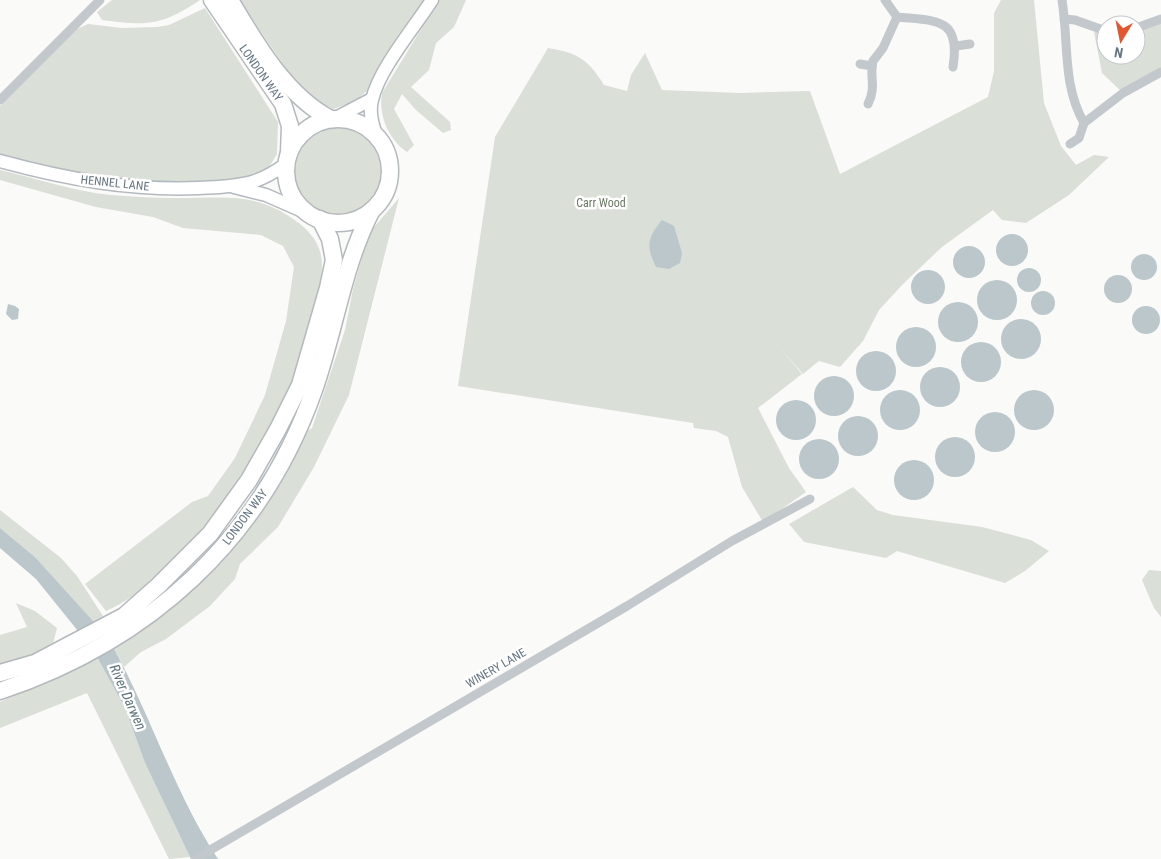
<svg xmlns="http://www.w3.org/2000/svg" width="1161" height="859" font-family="'Roboto Condensed',sans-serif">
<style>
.green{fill:#dadfd7}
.water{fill:#bbc7cb}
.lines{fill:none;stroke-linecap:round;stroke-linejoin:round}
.secondary-casing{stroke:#b3babf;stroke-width:15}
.highway-casing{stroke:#b4b9bd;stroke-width:19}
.street{stroke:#c3c8cc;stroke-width:9}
.secondary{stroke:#fff;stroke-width:12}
.highway{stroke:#fff;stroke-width:16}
.labels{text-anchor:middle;stroke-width:5;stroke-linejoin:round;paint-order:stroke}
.street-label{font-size:12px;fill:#657683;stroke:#fff}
.park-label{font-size:12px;fill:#687a64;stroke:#fff}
.water-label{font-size:14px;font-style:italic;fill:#60757c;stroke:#fff}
</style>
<rect width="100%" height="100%" fill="#fafaf8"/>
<g class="green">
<path d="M112,0H200C161,26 147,26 102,20L97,12Z"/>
<polygon points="239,0 425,0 367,91 354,102 333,109 312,98 294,80"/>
<path d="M439,0H466L454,27L436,43L429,70L411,87L450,122L451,130L443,133L416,110L402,94L394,109L414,145L407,152C389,140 378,115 382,93Z"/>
<path d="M1001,0H1034L1044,103L1061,146L1076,165L1094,155L1109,157L1069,195L1026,223L1002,220L993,210L942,247L903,284L879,310L863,341L840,367L819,361L803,374L779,347L802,374L758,408L789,468L806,492L763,522L742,487L728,437L716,431L694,428L693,423L458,386L495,137L548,48C578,53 588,59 604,85L627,91L631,75L645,53L662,90L740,93L810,91L840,174L988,97L994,71V13Z"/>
<polygon points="205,8 278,122 277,154 266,172 237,182 187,185 100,178 0,156 0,106 77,29 88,24 122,28 157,27 169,25"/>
<polygon points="1161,19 1161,72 1123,93 1102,73 1094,32 1106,33 1106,55 1136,55 1136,28"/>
<circle cx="337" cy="171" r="44"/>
<path d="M0,170C34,178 78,192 111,195C130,196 150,198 170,198C222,199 255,189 300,224C334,251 321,281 311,317C307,335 304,353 298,370C268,450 186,576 106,611L85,584L192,502L208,496L235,458L265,395L286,321L294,267L283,246L261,235L183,228L153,217L96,207L0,180Z"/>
<path d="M399,198L349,395L314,467L278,527L240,564L235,579L210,606L166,639L141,652L124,667L113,647C197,598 262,518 306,432L312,428L345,330L353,289L369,233Z"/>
<polygon points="853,487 877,510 893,515 982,527 1031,540 1049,551 1025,571 1005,583 897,551 886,558 804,542 789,524"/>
<polygon points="0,510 61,558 77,576 103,616 94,622 35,557 0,528"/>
<polygon points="1149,570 1161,571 1161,617 1154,608 1142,580"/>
<polygon points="16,603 35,611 57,628 53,644 18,662 0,667 0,635 27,627"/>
<polygon points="97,657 125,708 145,763 190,857 169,859 87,693 0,728 0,702 65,673"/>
</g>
<g class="water">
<path d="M662,220L674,226L682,253L680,263L669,269L656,267C646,246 647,238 662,220Z"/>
<circle cx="1012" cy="250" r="16"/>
<circle cx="969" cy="262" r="16"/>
<circle cx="1144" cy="267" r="13"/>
<circle cx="1029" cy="280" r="12"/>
<circle cx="928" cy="287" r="17"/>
<circle cx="1118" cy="289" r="14"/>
<circle cx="997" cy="300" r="20"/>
<circle cx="1043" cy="303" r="12"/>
<circle cx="958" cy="322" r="20"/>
<polygon points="8,304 15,306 19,309 18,319 12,320 6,314"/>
<circle cx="1146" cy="320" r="14"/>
<circle cx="1021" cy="339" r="20"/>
<circle cx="916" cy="347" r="20"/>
<circle cx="981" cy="362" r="20"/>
<circle cx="876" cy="371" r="20"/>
<circle cx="940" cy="387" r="20"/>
<circle cx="834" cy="396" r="20"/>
<circle cx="900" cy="410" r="20"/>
<circle cx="1034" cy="410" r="20"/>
<circle cx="796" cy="420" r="20"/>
<circle cx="995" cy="432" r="20"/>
<circle cx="858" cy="436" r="20"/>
<circle cx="955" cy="457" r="20"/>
<circle cx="819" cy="459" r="20"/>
<circle cx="914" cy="480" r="20"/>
<polygon points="0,528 35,557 94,622 78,631 36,579 0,548"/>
<path d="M113,647C151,716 175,794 218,859H191L145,763L125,708L97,657Z"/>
</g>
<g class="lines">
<g class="secondary-casing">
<g id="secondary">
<polyline points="334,119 372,99"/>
<path d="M376,135C372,123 369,112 372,100C379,69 414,28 432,0"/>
<path d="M0,161C66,179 131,191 199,188C217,187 235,187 252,182C265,178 275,172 286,164"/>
<polyline points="234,187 266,195 307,213"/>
</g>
</g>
<g class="highway-casing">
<g id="highway">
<polyline points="212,0 283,104 290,126 289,153"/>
<path d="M230,0C255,42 286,96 331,119"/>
<circle cx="338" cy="171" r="52"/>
<polyline points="0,673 35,663 124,616 159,585 210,534 249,480 278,429 300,385 328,288 334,260 330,239 320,219"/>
<path d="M0,691C149,641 261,540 314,390C335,331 343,265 372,210"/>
</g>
</g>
<g class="street">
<path d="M885,0L897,17C936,21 961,17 953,67"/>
<path d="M1062,0C1069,43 1062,84 1084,123"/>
<polyline points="1064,19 1075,20 1106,31"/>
<polyline points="1136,28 1161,19"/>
<polyline points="956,46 970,44"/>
<polyline points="860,64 872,66"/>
<polyline points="0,100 100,0"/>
<path d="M868,104C877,85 869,78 873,61L883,48L897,17"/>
<polyline points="1070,144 1079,138 1084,123 1123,93 1161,72"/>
<polyline points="195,859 627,606 732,541 810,499"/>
</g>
<use href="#secondary" class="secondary"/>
<use href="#highway" class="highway"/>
</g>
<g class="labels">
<g class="street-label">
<text transform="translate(261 73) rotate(55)" y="4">LONDON WAY</text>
<text transform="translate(115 183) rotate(6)" y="4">HENNEL LANE</text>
<text transform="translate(245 517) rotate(-53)" y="4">LONDON WAY</text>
<text transform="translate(496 668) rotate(-30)" y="4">WINERY LANE</text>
</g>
<g class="park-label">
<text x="601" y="207">Carr Wood</text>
</g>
<g class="water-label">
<text transform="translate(128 697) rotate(66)" y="5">River Darwen</text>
</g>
</g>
<g transform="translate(1121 40) rotate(190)"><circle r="24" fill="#ffffff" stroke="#c1c8cd"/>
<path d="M0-4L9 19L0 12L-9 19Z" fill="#e4572e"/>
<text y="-8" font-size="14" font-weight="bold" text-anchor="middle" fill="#657683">N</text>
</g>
</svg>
